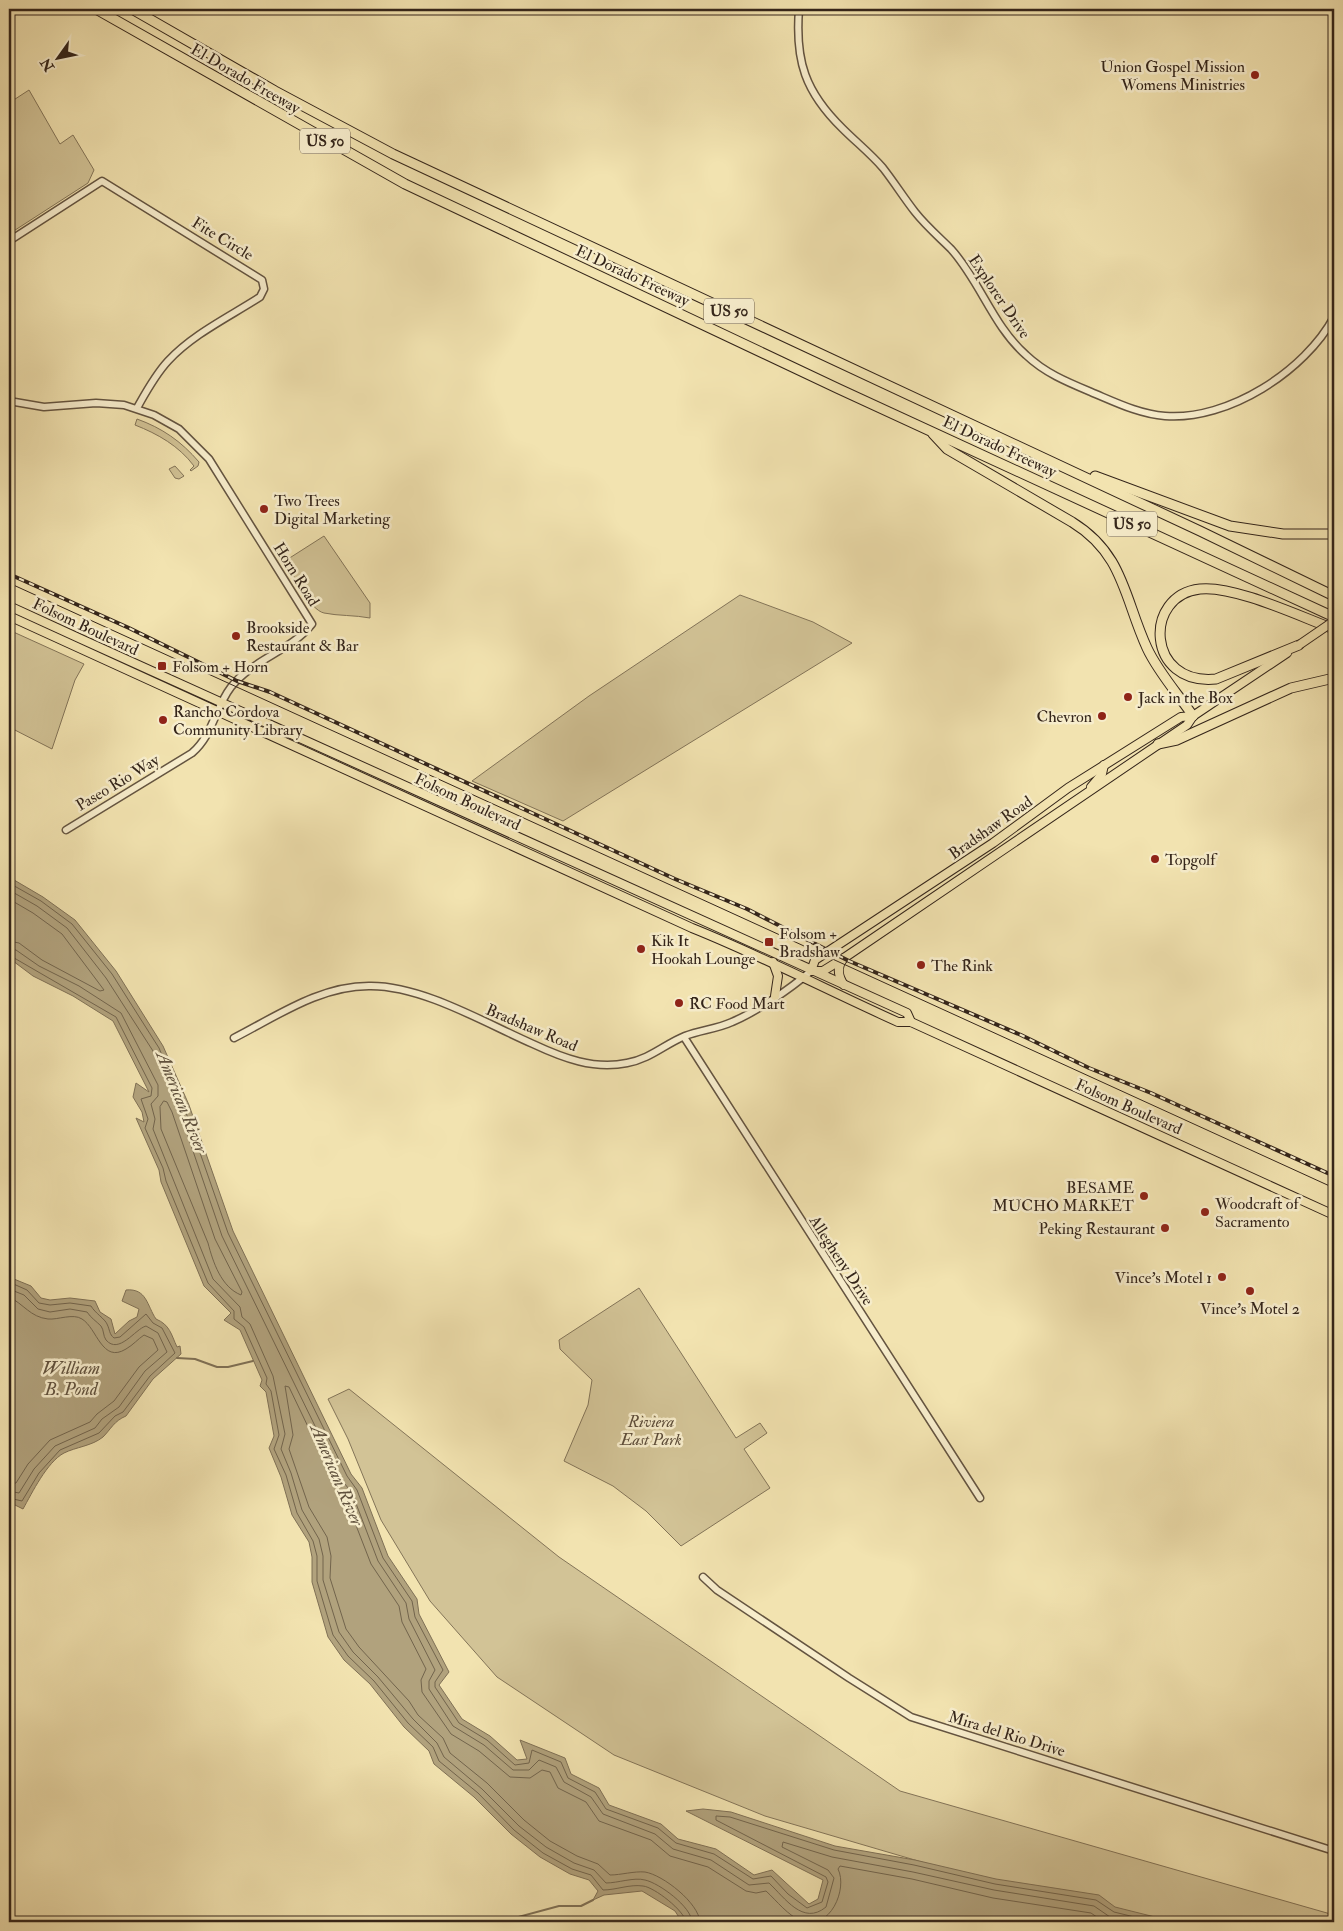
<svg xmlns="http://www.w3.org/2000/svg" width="1343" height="1931" font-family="'IM FELL Double Pica',serif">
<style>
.green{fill:#d2c396;stroke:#837458}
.water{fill:#b1a27d;stroke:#7f7055}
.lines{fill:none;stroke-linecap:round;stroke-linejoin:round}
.shore{stroke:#72644c;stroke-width:1}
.stream{stroke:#7f7055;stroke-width:2}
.minor-casing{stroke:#645440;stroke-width:9}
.major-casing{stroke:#34251a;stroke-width:10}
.highway-casing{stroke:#34251a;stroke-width:11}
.minor{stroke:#f7edcc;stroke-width:6}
.major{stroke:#f2e3b0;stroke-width:8}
.highway{stroke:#f2e3b0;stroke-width:9}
.tram{stroke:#34251a;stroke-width:1}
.rail-casing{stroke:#34251a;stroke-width:4}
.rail{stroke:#f7edcc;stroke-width:2;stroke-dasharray:5.5;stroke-linecap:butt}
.major-bridge-casing{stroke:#34251a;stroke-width:10;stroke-linecap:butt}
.major-bridge{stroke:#f2e3b0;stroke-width:8}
.poi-dot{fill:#8f2418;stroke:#f7edcc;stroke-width:2}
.labels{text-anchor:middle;stroke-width:5;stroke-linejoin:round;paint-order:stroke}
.shield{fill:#f7edcc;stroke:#6e614f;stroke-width:1}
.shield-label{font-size:15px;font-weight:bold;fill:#34251a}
.poi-label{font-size:16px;fill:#34251a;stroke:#f7edcc;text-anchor:start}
.street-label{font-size:16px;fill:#34251a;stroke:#f7edcc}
.park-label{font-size:16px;font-style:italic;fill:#5c4c39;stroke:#f7edcc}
.water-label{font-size:18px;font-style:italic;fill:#60513d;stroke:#f7edcc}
</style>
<rect width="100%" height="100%" fill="#f2e3b0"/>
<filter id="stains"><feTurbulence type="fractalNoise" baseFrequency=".004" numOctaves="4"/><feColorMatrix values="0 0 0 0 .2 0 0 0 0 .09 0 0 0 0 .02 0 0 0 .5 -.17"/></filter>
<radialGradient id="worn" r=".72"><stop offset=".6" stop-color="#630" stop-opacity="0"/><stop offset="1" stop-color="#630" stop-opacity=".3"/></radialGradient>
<g class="green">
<polygon points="29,90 60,144 73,135 94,170 88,183 9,234 9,103"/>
<path d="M137,419C162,428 181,441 199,462L198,466L191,471L190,470L194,466C179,446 158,434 135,425Z"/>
<polygon points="175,466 184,476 179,479 175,478 169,469"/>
<path d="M324,536L370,603V618C355,615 338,616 324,613C310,610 294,576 287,564L288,559Z"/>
<polygon points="740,595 813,622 852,643 563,821 472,781 589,696"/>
<polygon points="9,630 84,664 75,680 52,749 9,727"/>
<polygon points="639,1288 736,1438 760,1423 767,1433 744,1449 770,1488 681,1546 646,1511 613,1486 564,1461 588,1405 592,1380 560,1349 559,1340"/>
<polygon points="349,1389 559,1557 900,1791 1334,1915 1334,1922 1166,1922 1119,1920 765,1816 614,1755 497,1677 430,1601 381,1520 348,1439 328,1399"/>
</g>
<g class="water">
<polygon points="9,877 43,897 75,920 116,971 163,1046 189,1105 233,1231 351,1474 362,1488 388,1556 417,1599 419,1614 449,1672 439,1685 462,1719 490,1736 517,1760 527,1759 520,1740 565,1758 571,1774 599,1788 609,1805 661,1824 678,1839 716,1849 754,1875 772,1870 809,1904 818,1899 823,1880 686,1811 703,1809 731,1812 835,1846 915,1860 996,1879 1099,1895 1115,1907 1175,1922 682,1922 675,1911 642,1891 604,1895 593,1900 598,1891 589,1880 570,1874 540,1857 511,1834 474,1797 434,1764 429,1751 404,1727 370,1684 344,1660 328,1637 312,1582 312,1557 309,1542 292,1515 281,1477 269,1448 274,1436 266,1392 260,1386 262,1380 240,1330 224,1320 231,1313 204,1286 161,1182 159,1170 136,1118 144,1122 142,1112 133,1097 136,1083 149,1092 113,1021 73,996 33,976 9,958"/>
<path d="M9,1277L31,1286L41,1298L50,1300L70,1298L95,1301L100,1312L111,1319L115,1334L129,1321L137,1317L139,1309L122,1301L126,1290C147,1288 147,1306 156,1319C170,1325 171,1334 177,1347L180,1346L181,1354L153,1379L126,1416C114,1421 111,1429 103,1437C92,1446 76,1447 64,1453C47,1462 32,1493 23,1509L9,1502Z"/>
</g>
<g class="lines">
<g class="shore">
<polyline points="9,883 41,901 72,924 112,974 159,1048 184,1107 228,1233 347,1476 357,1490 383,1558 412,1601 415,1617 443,1670 435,1682 435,1687 459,1723 487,1740 515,1765 529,1763 532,1750 561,1762 568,1778 595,1792 606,1809 658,1828 676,1843 714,1854 753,1879 771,1876 788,1894 807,1908 822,1902 828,1882 826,1877 716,1820 716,1816 730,1817 834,1850 914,1865 995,1884 1096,1900 1114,1912 1155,1922"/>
<path d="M9,890L37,906L67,928L106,978L153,1051L179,1110L222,1236L341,1479L352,1493L378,1561L406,1603L409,1619L435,1670L429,1681V1689L453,1726L484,1745L513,1770H529L539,1760L556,1767L564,1782L591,1797L603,1814L655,1834L673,1849L711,1860L749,1885L769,1883C785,1898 803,1926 826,1907L834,1878L828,1870L782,1847L783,1842L832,1857L913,1872L994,1890L1094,1906L1110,1917L1129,1922"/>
<polyline points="9,899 33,913 62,934 104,990 100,991 42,960 19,943 9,941"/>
<path d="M9,949L16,950L39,966L79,986L121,1013L158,1085V1096L151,1104L155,1119L153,1129L213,1279L240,1307L242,1317L250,1324L273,1376L285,1434L281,1449L291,1473L302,1510L319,1539L323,1556V1580L339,1632L353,1652L378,1677L413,1719L437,1743L444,1757L482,1789L519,1826L546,1847L574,1863L594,1870L606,1883C618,1883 634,1877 645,1880C659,1883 692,1907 692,1922"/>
<path d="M9,955L116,1017L152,1088L151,1096L141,1099L148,1119L145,1128L163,1168L166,1181L208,1283L234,1311V1319L244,1327L267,1378L266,1384L271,1391L279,1435L274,1449L286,1475L297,1513L313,1541L317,1556V1581L333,1635L348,1656L374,1681L408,1723L433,1747L439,1761L478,1793L514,1830L543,1853L572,1869L591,1875L603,1890C616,1890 630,1884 643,1886C654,1887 685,1911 686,1922"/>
<path d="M164,1101L167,1102L172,1112L215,1239L242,1292L241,1295C221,1287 213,1262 208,1243L161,1129L160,1107Z"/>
<path d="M9,1282L27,1290L39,1303L50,1305L70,1303L91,1306C95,1313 105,1319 107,1324C110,1330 109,1334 114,1338L120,1337L146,1314L153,1323L162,1328L175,1353L150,1376L123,1412L115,1416L99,1433L60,1450L39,1473L22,1501L9,1498"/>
<path d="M9,1289L24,1295L38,1309L50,1312L70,1309L87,1312C91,1318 96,1321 101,1326C104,1330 103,1336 106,1340C119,1355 135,1329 146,1326L158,1333L167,1352L145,1371L119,1407L102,1419L95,1428L55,1446L34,1469L19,1493L9,1491"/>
<path d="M9,1297C24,1304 30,1317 48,1319C58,1320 73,1313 82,1319C97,1328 102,1364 126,1349C133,1345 138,1339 144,1335L153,1339L158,1350L139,1367L114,1401L97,1414L90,1422L50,1440L28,1464L16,1483L9,1484"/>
<path d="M700,1922C699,1903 663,1875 645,1872C634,1871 621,1875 610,1875L598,1864L577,1856L550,1841L524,1820L487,1783L450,1753L443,1738L418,1715L409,1701L359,1647L346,1629L330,1578L331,1556L327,1537L309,1507L289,1449L293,1435L285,1386L289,1387L335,1483L345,1497L371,1564L399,1606L402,1622L426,1669L421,1680L422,1692L451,1734L479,1751L510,1777L530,1778L542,1770L550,1772L558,1788L586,1802L599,1821L651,1840L670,1856L708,1867L746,1891L756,1893L766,1891C777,1901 788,1916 802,1921C830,1931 848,1889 838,1869L840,1866L912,1879L993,1898L1091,1913L1104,1922"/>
</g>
<g class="stream">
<polyline points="177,1358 195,1359 217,1367 228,1367 253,1361"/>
<polyline points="507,1920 559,1906 581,1906 593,1900"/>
</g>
<g class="minor-casing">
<g id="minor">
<path d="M799,9C795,61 805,92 843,129C856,142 871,154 883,168C894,182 904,198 915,212C926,226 939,237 951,249C980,281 993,326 1026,355C1045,373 1067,382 1091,392C1115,402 1139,414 1165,416C1228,421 1305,371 1334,317"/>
<path d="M9,241L102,181L262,280L264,289L260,297C229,317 193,334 168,361C155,375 146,392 137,408"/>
<path d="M9,401L44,407L96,403L124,405L154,415L179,429L209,459L312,624C291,651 253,659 231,687C215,708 213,735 192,753L66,830"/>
<polyline points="684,1037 980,1498"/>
<path d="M234,1038C277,1016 321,985 371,986C423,986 485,1023 533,1044C563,1058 594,1070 627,1063C650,1059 665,1044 685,1036C700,1030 717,1029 732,1022C758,1011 790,989 811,971"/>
<polyline points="703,1577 717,1590 849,1678 911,1717 1334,1851"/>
</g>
</g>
<g class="major-casing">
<g id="major">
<path d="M9,606C308,743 608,878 907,1013L911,1022"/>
<path d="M9,616L692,928C762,956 829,991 898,1022H911L1334,1215"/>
<polyline points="1091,787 1102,774 1104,765"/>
<path d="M844,958C836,967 838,976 844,985"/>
<polyline points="773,962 778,976 775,996"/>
<polyline points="811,971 815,960 993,843 1068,788 1181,717 1193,716"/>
<polyline points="813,971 823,971 844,958 1187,725 1193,716 1287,653"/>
</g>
</g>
<g class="highway-casing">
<g id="highway">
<polyline points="96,9 405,184 839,389 1334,617"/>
<polyline points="132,9 275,91 393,154 1200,531 1334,596"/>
<path d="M933,434L947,449L1072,522C1124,554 1124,598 1147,648C1158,672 1178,694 1193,716"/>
<polyline points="1095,476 1230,526 1283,534 1334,534"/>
<path d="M1299,645L1216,679C1146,686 1143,595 1200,589C1234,585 1301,617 1334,629"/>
<polyline points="1158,744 1177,740 1291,688 1334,678"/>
</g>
</g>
<use href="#minor" class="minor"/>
<use href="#major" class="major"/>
<use href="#highway" class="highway"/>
<polyline class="tram" points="9,583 1334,1188"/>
<g class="rail-casing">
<polyline id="rail" points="9,574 129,628 237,681 270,692 675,879 747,909 849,961 1021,1035 1089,1068 1151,1093 1334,1176"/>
</g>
<use href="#rail" class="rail"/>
<g class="major-bridge-casing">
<polyline id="major-bridge" points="1299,645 1334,621"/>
</g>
<use href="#major-bridge" class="major-bridge"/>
</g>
<g class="poi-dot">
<circle cx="1255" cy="75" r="5"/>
<circle cx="264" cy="509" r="5"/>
<circle cx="236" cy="636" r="5"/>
<rect x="157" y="661" width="10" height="10" rx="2.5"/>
<circle cx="1128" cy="697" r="5"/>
<circle cx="1102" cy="716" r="5"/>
<circle cx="163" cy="720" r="5"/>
<circle cx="1155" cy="859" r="5"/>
<rect x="764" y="937" width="10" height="10" rx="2.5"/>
<circle cx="641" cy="949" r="5"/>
<circle cx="921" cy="965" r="5"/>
<circle cx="679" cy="1003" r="5"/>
<circle cx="1144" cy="1196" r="5"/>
<circle cx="1205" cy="1212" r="5"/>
<circle cx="1165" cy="1228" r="5"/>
<circle cx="1222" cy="1277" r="5"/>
<circle cx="1250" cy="1291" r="5"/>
</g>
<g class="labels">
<g class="shield">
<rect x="300" y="128.5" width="50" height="25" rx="4"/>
<rect x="704" y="298.5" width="50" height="25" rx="4"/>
<rect x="1107" y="511.5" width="50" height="25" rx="4"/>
</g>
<g class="shield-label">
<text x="325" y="146">US 50</text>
<text x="729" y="316">US 50</text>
<text x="1132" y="529">US 50</text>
</g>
<g class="poi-label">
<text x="1245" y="72" text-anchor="end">Union Gospel Mission<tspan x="1245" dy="18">Womens Ministries</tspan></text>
<text x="274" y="506">Two Trees<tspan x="274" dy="18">Digital Marketing</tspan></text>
<text x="246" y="633">Brookside<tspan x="246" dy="18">Restaurant &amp; Bar</tspan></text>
<text x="172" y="672">Folsom + Horn</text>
<text x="1138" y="703">Jack in the Box</text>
<text x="173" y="717">Rancho Cordova<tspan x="173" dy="18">Community Library</tspan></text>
<text x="1092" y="722" text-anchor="end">Chevron</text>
<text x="1165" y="865">Topgolf</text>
<text x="779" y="939">Folsom +<tspan x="779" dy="18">Bradshaw</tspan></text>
<text x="651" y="946">Kik It<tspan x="651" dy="18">Hookah Lounge</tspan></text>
<text x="931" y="971">The Rink</text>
<text x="689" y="1009">RC Food Mart</text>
<text x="1134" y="1193" text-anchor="end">BESAME<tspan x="1134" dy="18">MUCHO MARKET</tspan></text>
<text x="1215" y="1209">Woodcraft of<tspan x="1215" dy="18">Sacramento</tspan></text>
<text x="1155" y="1234" text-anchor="end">Peking Restaurant</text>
<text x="1212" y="1283" text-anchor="end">Vince's Motel 1</text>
<text x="1250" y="1314" text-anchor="middle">Vince's Motel 2</text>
</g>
<g class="street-label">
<text transform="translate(246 78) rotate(30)" y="6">El Dorado Freeway</text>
<text transform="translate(223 238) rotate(31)" y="6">Fite Circle</text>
<text transform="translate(633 275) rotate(25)" y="6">El Dorado Freeway</text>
<text transform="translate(1000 296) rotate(56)" y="6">Explorer Drive</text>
<text transform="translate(1000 446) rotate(25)" y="6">El Dorado Freeway</text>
<text transform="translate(297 574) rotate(58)" y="6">Horn Road</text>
<text transform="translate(86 626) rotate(25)" y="6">Folsom Boulevard</text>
<text transform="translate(117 782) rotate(-31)" y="6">Paseo Rio Way</text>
<text transform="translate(468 801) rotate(25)" y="6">Folsom Boulevard</text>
<text transform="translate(990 827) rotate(-35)" y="6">Bradshaw Road</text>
<text transform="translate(532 1027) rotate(23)" y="6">Bradshaw Road</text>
<text transform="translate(1129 1106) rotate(24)" y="6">Folsom Boulevard</text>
<text transform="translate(842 1260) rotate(57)" y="6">Allegheny Drive</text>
<text transform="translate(1007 1733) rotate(17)" y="6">Mira del Rio Drive</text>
</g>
<g class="park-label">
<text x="651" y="1427">Riviera<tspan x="651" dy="18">East Park</tspan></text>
</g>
<g class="water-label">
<text transform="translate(182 1102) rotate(68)" y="6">American River</text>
<text x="71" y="1374">William<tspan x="71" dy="21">B. Pond</tspan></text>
<text transform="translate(337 1475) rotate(67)" y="6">American River</text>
</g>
</g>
<rect width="1343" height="1931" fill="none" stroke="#f2e3b0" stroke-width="30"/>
<rect x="10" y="10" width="1323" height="1911" fill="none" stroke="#34251a" stroke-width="2.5"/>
<rect x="15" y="15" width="1313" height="1901" fill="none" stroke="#34251a"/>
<g transform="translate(58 58) rotate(237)" stroke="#f7edcc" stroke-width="4" paint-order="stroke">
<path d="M0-4L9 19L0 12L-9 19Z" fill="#34251a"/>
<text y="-8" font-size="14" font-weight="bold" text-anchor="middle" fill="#34251a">N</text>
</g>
<rect width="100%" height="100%" filter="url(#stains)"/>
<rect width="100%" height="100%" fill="url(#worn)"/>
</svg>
